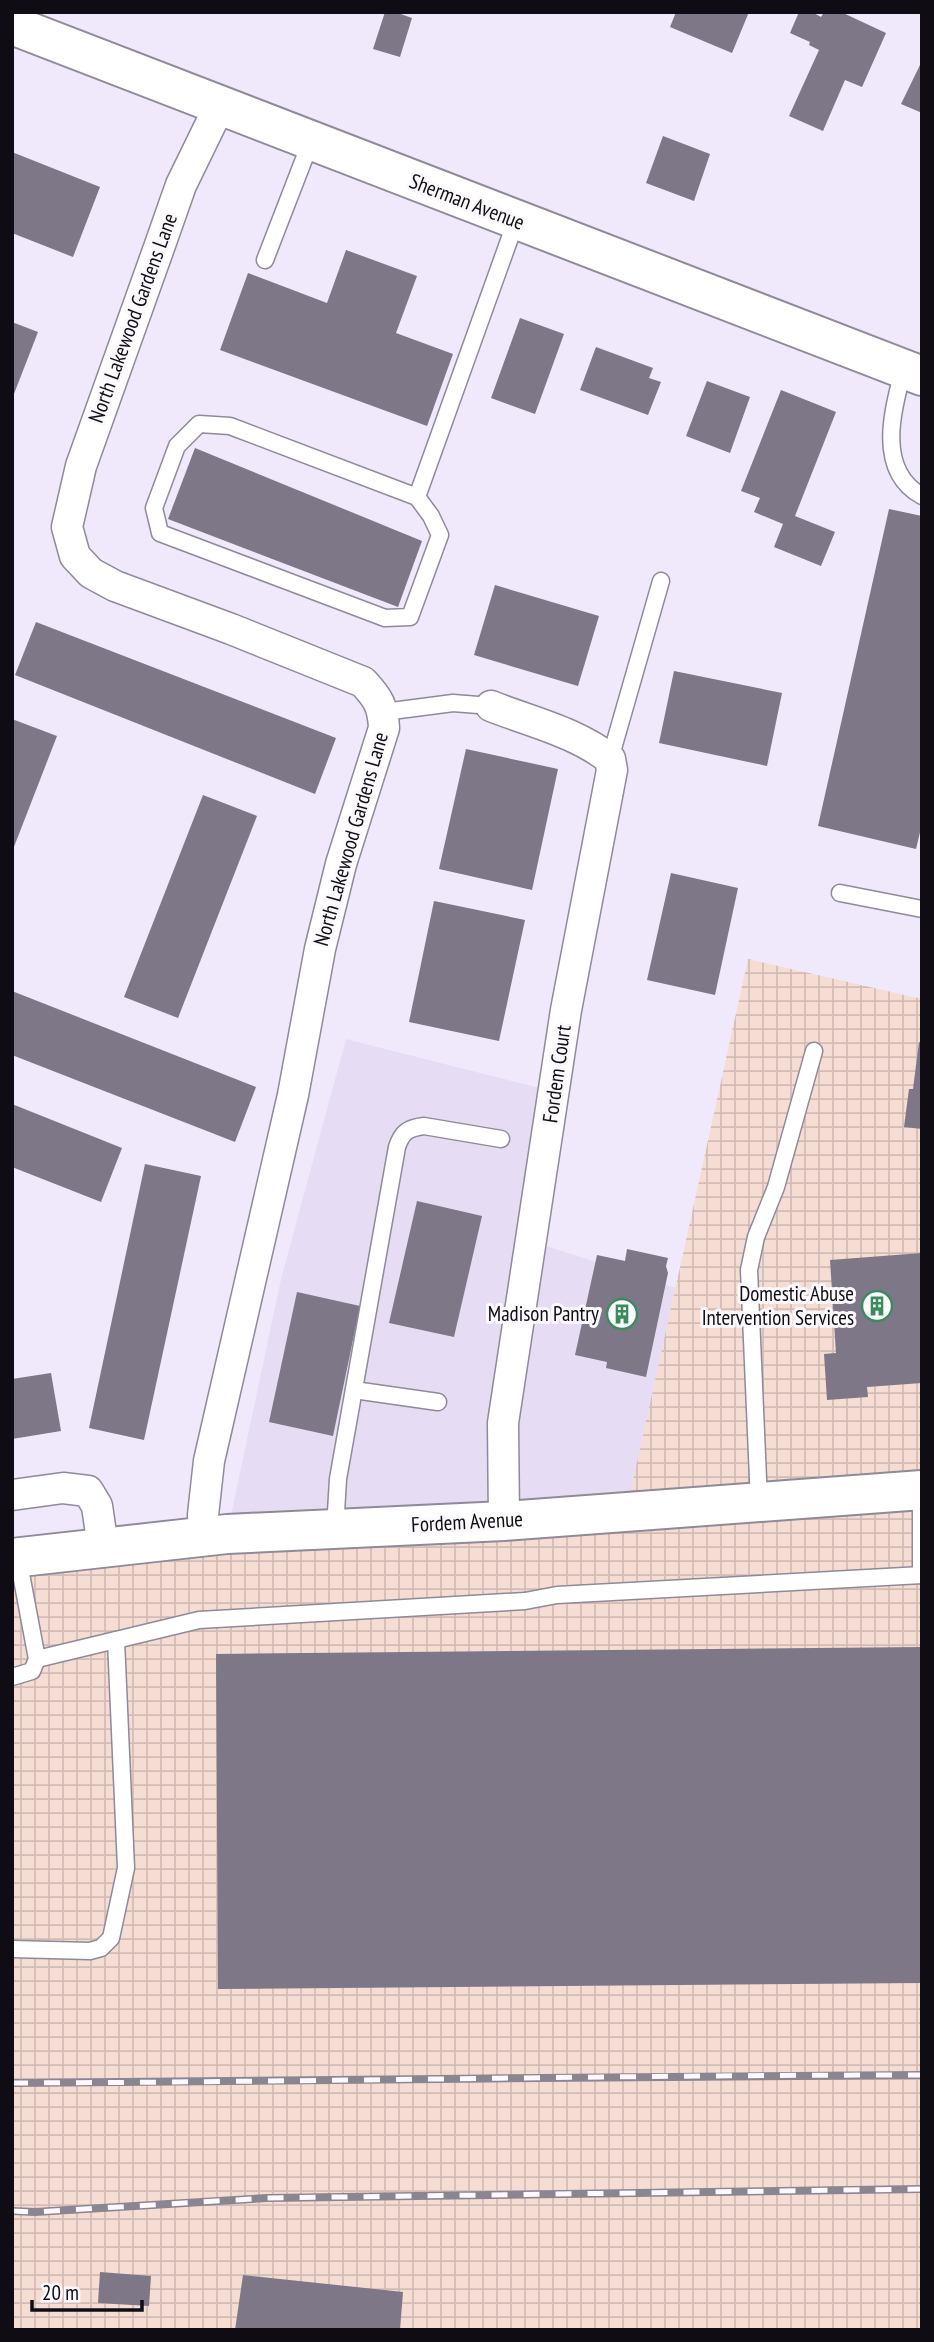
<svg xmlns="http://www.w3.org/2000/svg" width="934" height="2342" font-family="'PT Sans Narrow',sans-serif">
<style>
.built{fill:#e6ddf5}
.industrial{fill:url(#industrial-grid)}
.building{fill:#7d7787}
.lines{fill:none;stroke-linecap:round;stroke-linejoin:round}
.service-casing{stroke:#8f8999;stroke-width:19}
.minor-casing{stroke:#8f8999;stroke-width:33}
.tertiary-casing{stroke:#8f8999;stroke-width:42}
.service{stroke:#fff;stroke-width:16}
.minor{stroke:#fff;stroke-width:30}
.tertiary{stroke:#fff;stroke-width:38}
.rail-casing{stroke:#8a8592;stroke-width:8}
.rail{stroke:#fbf9fd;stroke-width:5;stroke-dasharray:16;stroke-linecap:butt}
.labels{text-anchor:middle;stroke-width:6;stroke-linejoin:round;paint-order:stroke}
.street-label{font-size:21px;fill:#0f0d13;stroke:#fbf9fd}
.poi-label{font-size:21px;fill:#0f0d13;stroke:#fbf9fd;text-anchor:end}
</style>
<defs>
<pattern id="industrial-grid" width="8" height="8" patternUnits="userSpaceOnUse" patternTransform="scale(1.75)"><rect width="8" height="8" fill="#f6ddd4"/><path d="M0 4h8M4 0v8" fill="none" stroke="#d2bcb5"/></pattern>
</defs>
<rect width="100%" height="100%" fill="#f0e9fb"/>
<polygon class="built" points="346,1039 555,1092 531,1241 676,1288 626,1512 227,1534 281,1279"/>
<polygon class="industrial" points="748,959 922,999 922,2330 12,2330 12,1558 626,1512"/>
<g class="building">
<polygon points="385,12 395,12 412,18 400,57 373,49"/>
<polygon points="676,12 749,12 732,53 670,27"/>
<polygon points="799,12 812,12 821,17 824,12 841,12 886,33 862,87 845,80 823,131 789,116 819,50 809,45 810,42 790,33"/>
<polygon points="920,65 922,66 922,113 901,104"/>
<polygon points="663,136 710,154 694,201 646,183"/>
<polygon points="12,152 100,187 73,257 12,233"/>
<polygon points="346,250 417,276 396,333 453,354 427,426 220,350 248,273 327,303"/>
<polygon points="520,318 564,334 535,414 491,398"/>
<polygon points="12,322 38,332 12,399"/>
<polygon points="596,347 653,368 649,378 661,382 648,415 580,390"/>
<polygon points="707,381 750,397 730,453 686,436"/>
<polygon points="781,390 836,412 795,516 835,532 821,566 774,547 783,524 754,512 760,498 741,491"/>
<polygon points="195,448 422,541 398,607 168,519"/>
<polygon points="889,509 922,516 922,824 916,849 818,826"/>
<polygon points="495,585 599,616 578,686 474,655"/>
<polygon points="36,622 336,738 315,794 15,675"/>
<polygon points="674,671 782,693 767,766 659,743"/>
<polygon points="12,719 57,736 12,852"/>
<polygon points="466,749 558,769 532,890 439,869"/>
<polygon points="203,795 257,816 178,1018 124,997"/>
<polygon points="671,873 738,888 715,995 647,980"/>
<polygon points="434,901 525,920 499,1041 409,1022"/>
<polygon points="12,991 256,1087 235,1142 12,1055"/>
<polygon points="919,1042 922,1043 922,1129 904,1127 909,1089 913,1089"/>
<polygon points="12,1104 122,1148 101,1202 12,1167"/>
<polygon points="145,1164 201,1176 144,1440 89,1428"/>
<polygon points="417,1201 482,1216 454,1337 389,1323"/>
<polygon points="627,1249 668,1258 666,1266 668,1273 646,1377 606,1368 607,1362 575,1355 597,1255 625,1261"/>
<polygon points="922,1253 922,1383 867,1387 868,1397 827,1400 824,1354 836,1353 830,1260"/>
<polygon points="297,1292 360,1306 333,1436 269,1422"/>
<polygon points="51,1373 61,1431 12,1439 12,1379"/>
<polygon points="922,1647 922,1983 218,1989 216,1654"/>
<polygon points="100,2272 151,2276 149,2306 98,2303"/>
<polygon points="243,2275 403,2292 400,2330 235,2330"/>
</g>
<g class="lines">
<g class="service-casing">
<g id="service">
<polyline points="265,260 311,141"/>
<path d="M904,369C892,409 876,471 922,496"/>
<polyline points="417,497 431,516 440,535 410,617 385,618 160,533 154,508 177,446 199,424 230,426 417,497 516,221"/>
<polyline points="384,712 453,703 491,706"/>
<polyline points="610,759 661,581"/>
<polyline points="840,893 922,909"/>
<polyline points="354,1390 438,1402"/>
<polyline points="921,1490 921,1575"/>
<polyline points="759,1502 749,1270 756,1237 776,1187 814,1051"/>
<path d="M335,1529L338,1479L397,1147C402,1132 408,1128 424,1126L501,1139"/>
<polyline points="37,1659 199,1620 525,1601 557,1595 922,1575"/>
<polyline points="12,1677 32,1671 37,1659 18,1558"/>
<polyline points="12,1949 90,1951 101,1948 111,1938 126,1868 116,1640"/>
</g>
</g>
<g class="minor-casing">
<g id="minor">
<path d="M491,706C531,722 576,732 610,759L612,770L566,1010L503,1423L504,1521"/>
<polyline points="12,1495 63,1488 88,1491 97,1506 103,1547"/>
<path d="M204,1536L203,1515L209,1461L293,1095L320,949L341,864L384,728C383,706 378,698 363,682L231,629L115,586L91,573L75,556L67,527L81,466L161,242L181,185L220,105"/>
</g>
</g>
<g class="tertiary-casing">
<g id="tertiary">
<polyline points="12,25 922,376"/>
<polyline points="12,1558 227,1534 504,1521 922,1490"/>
</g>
</g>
<use href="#service" class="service"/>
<use href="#minor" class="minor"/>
<use href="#tertiary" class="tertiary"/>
<g class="rail-casing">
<g id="rail">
<path d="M12,2083C315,2082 619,2075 922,2075"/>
<polyline points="12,2211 35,2212 267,2198 922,2189"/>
</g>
</g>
<use href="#rail" class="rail"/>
</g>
<defs>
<g id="building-ring" transform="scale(1.575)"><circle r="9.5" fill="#fbf9fd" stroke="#3b8c5d" stroke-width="1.5"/><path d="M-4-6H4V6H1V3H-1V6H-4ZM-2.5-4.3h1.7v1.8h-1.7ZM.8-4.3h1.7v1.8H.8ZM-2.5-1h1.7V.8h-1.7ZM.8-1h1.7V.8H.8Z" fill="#3b8c5d"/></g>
</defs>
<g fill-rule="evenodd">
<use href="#building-ring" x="877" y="1306"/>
<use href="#building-ring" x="622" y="1314"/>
</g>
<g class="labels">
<g class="street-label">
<text transform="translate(467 202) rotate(21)" y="7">Sherman Avenue</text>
<text transform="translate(133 318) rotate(-70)" y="7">North Lakewood Gardens Lane</text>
<text transform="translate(351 839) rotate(-74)" y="7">North Lakewood Gardens Lane</text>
<text transform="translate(557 1074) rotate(-82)" y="7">Fordem Court</text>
<text transform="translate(467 1522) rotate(-3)" y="7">Fordem Avenue</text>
</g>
<g class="poi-label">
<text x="854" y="1301">Domestic Abuse<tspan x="854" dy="24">Intervention Services</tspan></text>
<text x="599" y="1321">Madison Pantry</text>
</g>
</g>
<rect width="934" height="2342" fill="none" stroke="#0f0d13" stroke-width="28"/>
<path d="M32 2300v10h110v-10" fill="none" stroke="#0f0d13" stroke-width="3.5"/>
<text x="42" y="2300" font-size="21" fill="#0f0d13" stroke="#fbf9fd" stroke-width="5" paint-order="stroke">20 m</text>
</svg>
